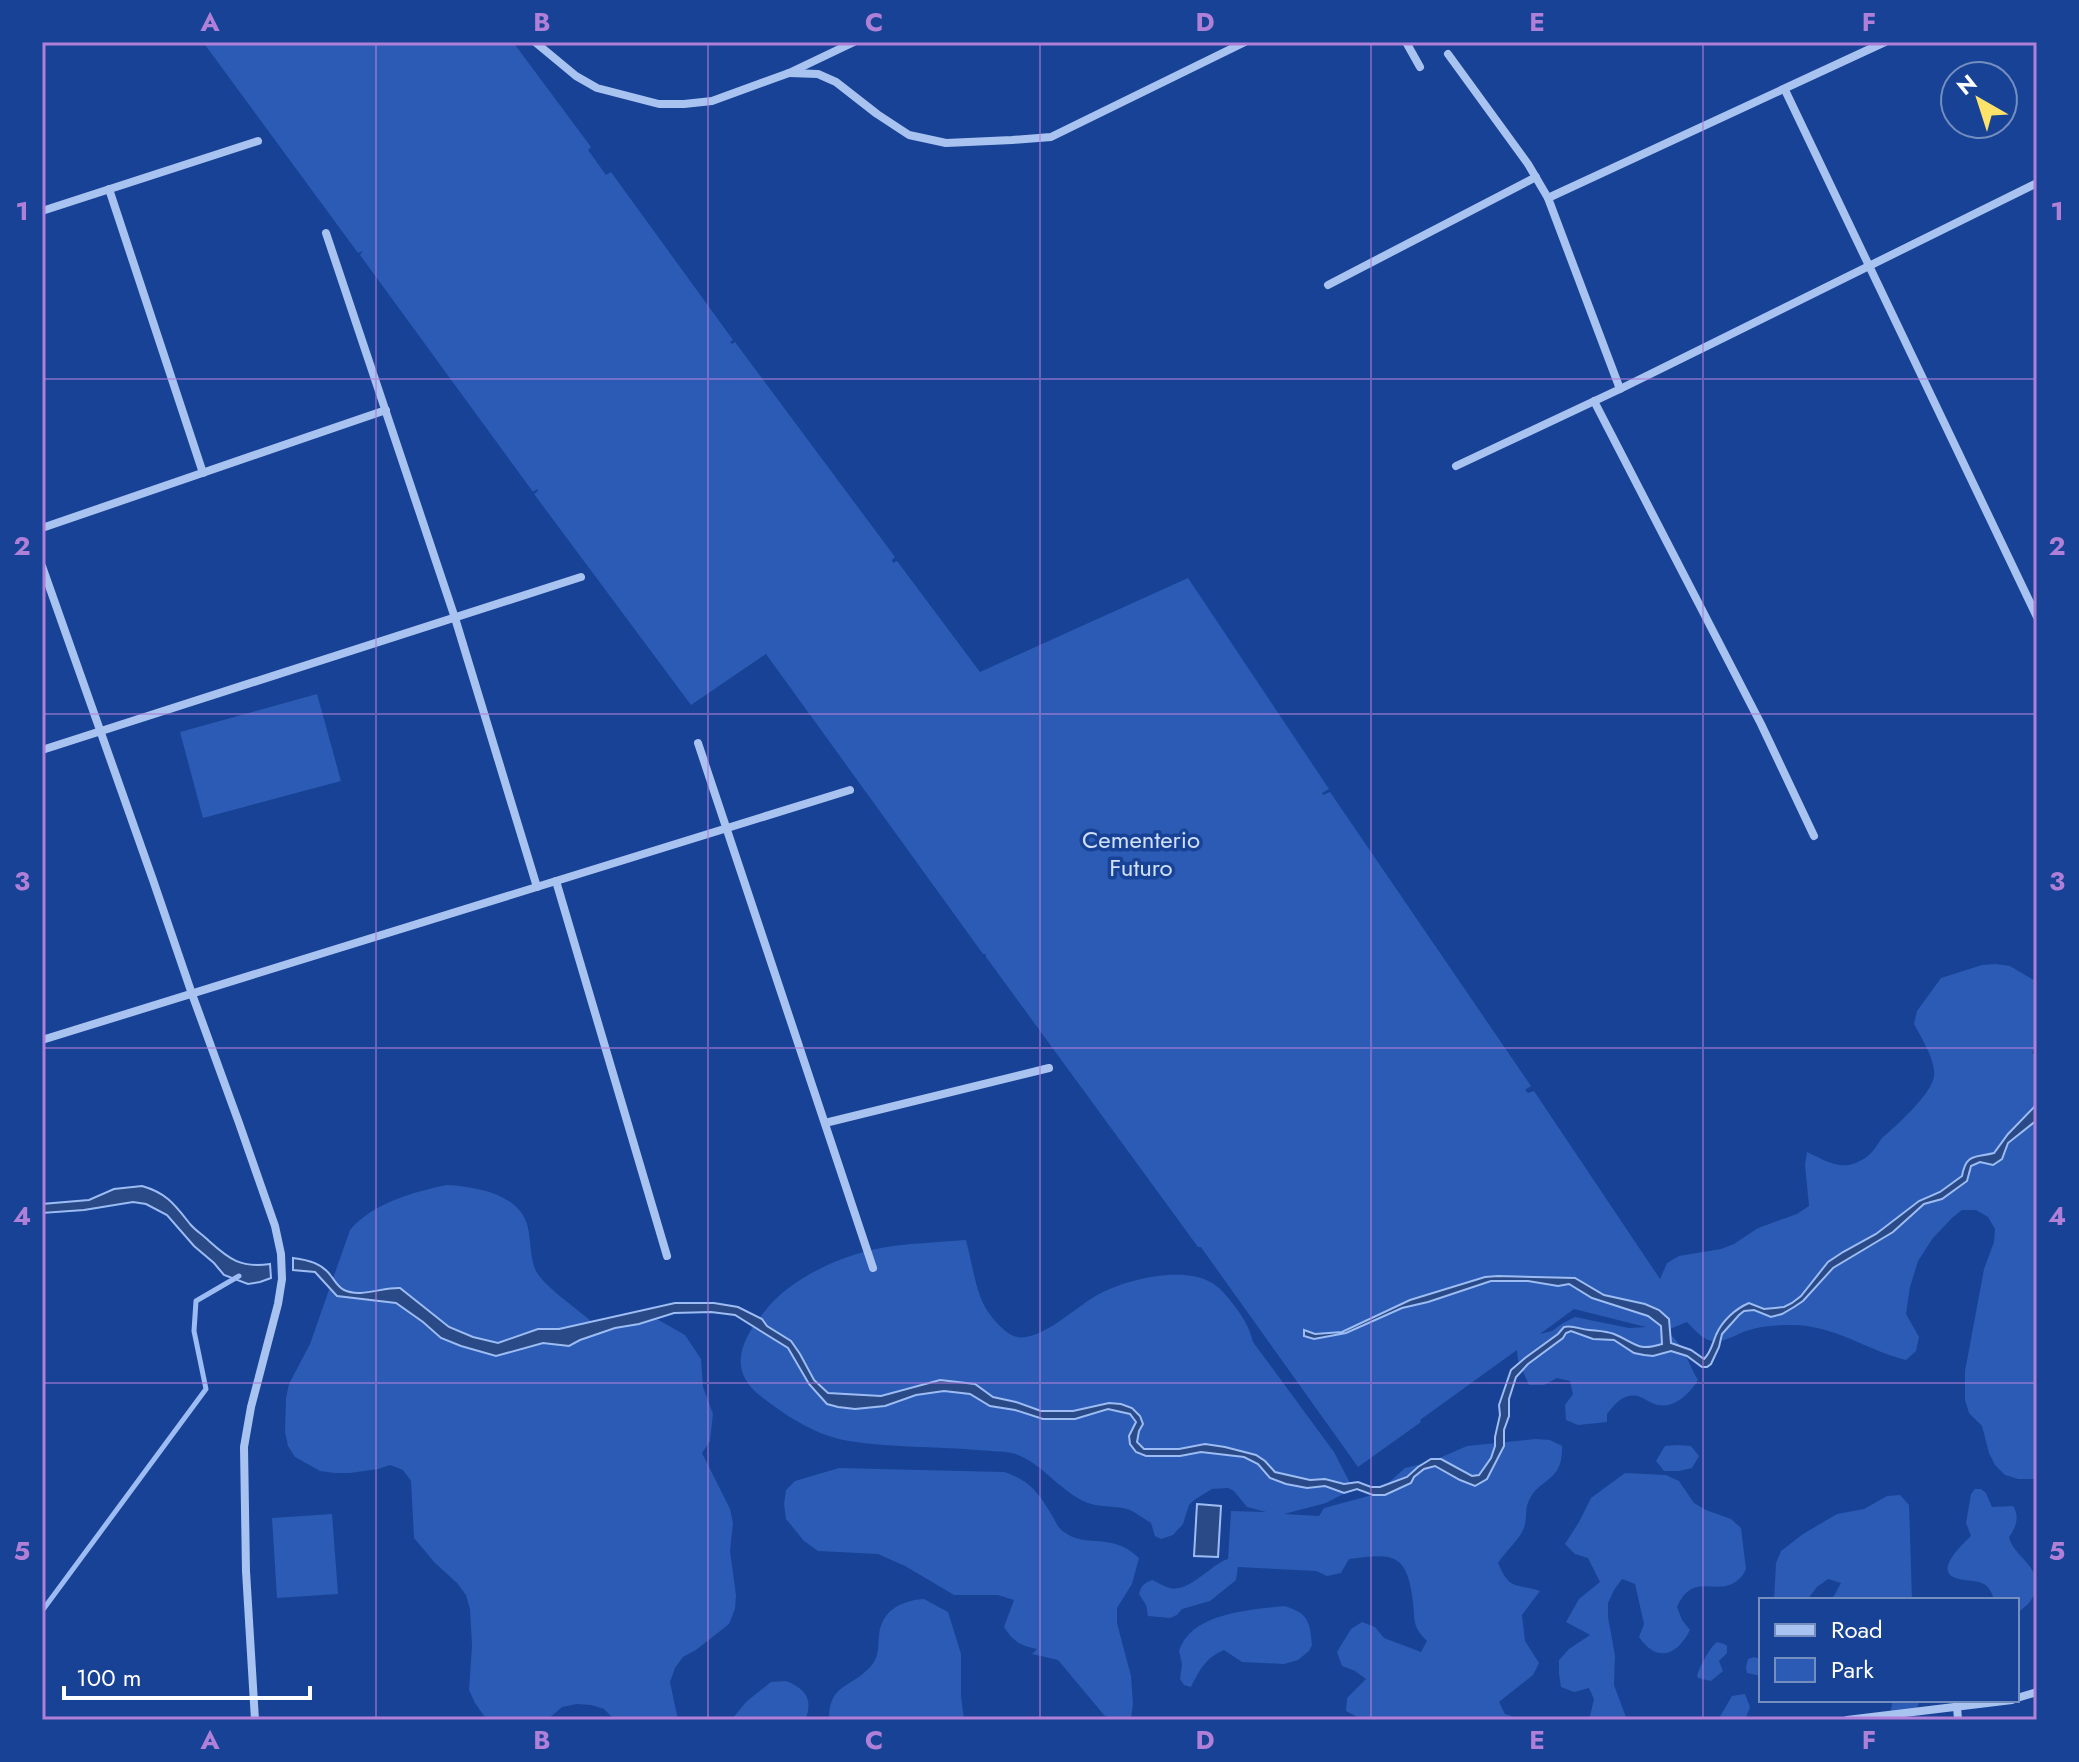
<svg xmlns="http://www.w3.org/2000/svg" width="2079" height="1762" font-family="Jost,sans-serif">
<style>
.green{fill:#2b5bb4;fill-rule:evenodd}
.water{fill:#2a4987;stroke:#9cbcf3;stroke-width:2}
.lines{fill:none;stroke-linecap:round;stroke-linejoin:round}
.stream{stroke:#9cbcf3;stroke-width:5}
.street{stroke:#a9c3f1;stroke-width:8}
.grid{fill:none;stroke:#b080d9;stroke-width:2;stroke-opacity:0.55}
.labels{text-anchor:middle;stroke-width:7;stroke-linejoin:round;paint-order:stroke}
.park-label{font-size:24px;fill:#d0e0fc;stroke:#184295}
.neatline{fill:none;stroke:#b080d9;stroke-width:3}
.grid-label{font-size:26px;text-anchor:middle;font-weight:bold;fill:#b080d9}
</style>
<rect width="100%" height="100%" fill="#184295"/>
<g class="green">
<path d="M203,42H513L591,147L588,150L606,175L611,172L733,340L730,342L732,344L735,342L895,557L892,560L893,563L897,561L980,672L1188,578L1329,789L1322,793L1323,795L1330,792L1531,1086L1525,1090L1528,1093L1534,1091L1660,1279L1667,1263L1679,1256L1721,1249L1734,1244L1758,1228L1797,1214L1809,1206L1805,1165L1807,1152C1820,1158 1834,1167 1849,1165C1857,1163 1865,1159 1871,1153C1875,1149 1878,1143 1882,1138C1896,1126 1932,1094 1934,1076C1936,1061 1921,1037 1914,1024L1917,1011L1941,978L1982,965L1996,964L2010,966L2037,982V1041L2032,1053L2037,1056V1479H2018L2005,1475L1995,1465L1989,1453L1982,1426L1969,1413L1965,1400V1371L1984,1269L1994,1242L1995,1229L1988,1217L1976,1210H1962L1952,1218L1933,1238L1918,1261L1910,1287L1906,1314L1919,1337L1916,1351L1906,1360C1866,1350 1833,1324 1789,1325C1777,1325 1764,1326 1753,1329C1739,1332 1726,1343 1712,1341C1702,1339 1694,1329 1687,1322L1670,1329V1323L1660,1327V1329C1682,1337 1687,1362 1698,1380C1688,1396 1670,1413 1650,1402C1642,1398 1636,1393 1626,1397C1618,1399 1612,1408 1607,1414V1422L1578,1425L1566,1420L1565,1405L1573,1394L1570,1381L1557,1378L1544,1385H1529L1518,1360L1517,1350L1420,1420L1421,1422L1358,1467L1203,1250L1201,1247H1198L986,957V954H983L766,654L691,705L534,494L538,491L537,489L533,492L360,255L363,251L358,253ZM1574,1309L1646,1327H1647L1629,1328L1575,1317L1563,1323L1552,1331L1540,1334Z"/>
<polygon points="317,694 341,781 203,818 180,732"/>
<path d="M447,1185C477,1187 521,1194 528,1228C531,1241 530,1259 536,1271C544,1286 577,1309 591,1321L641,1314L655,1318L685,1335L701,1359L703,1387L713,1414L710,1441L702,1453L730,1509L733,1523L730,1551L736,1595L735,1609L729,1624L696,1650L683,1657L675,1668L670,1682L678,1720H615L604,1709L591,1705L577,1704L562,1707L547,1720H487L475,1703L469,1690L472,1646L470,1609L466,1595L457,1583L435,1563L414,1538L411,1481L403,1470L390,1465L378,1469L350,1473H335L320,1471L295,1457L288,1446L285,1432L286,1398L289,1384L310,1344L350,1230C373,1203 413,1192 447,1185Z"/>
<path d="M966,1240C971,1259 976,1290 984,1305C989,1315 1003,1332 1014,1336C1036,1345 1075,1308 1094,1297C1122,1280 1183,1265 1212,1283C1219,1287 1225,1294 1230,1300C1241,1314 1249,1325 1253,1342L1334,1452L1350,1483L1351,1490L1326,1503L1284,1514L1319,1516L1324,1508L1376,1494L1405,1468L1430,1462L1467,1446L1535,1439L1550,1440L1562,1446C1563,1485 1538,1476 1528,1503C1525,1510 1527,1520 1524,1528C1520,1539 1505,1552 1498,1563C1510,1591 1515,1583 1540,1591L1522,1615L1525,1641L1539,1663L1533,1675L1499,1702L1505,1714L1523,1720H1363L1346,1711L1347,1698L1366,1679L1355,1671L1342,1666L1337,1652L1351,1629L1362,1622L1375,1627L1384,1638L1421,1652L1427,1641C1412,1626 1415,1621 1413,1602C1407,1553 1394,1553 1349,1559L1341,1573L1327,1576L1316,1571L1238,1567L1236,1580L1210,1601L1182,1609L1177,1615L1170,1618L1148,1616L1146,1605L1139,1594C1141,1586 1144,1583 1152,1580C1158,1582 1164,1587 1170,1588C1189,1593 1211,1564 1228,1559L1231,1511L1266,1512L1247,1507L1234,1491L1228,1488L1212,1489L1194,1500L1189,1505L1183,1524L1173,1535L1161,1539L1155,1536L1151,1523C1144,1519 1137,1513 1130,1510C1117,1505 1101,1508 1088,1503C1061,1493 1040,1460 1012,1453C1001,1451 988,1451 976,1450C934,1446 891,1448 849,1441C817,1436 788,1417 763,1398C723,1369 744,1335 769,1306C797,1274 851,1251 893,1246C917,1243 941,1242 966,1240Z"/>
<polygon points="1677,1445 1691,1446 1699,1456 1692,1468 1679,1471 1664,1471 1656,1461 1665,1446"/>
<path d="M839,1468L1004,1472C1031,1481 1039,1494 1053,1517C1056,1523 1059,1529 1064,1532C1087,1549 1111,1531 1139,1558L1132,1584L1117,1608V1623L1131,1676L1133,1704L1131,1719L1112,1720L1104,1715L1058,1660L1032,1654L1037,1649C1020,1646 1013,1641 1004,1627L1014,1600L998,1595H954L905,1566L878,1554L818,1551L804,1541L786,1519L784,1504L786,1490L795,1481Z"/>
<path d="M1625,1473L1666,1475L1679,1481L1694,1503L1706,1510L1731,1519L1741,1528L1746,1569C1744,1573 1742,1577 1738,1580C1716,1598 1694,1570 1677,1607L1682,1620L1690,1630C1677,1656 1657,1663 1639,1637L1644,1624L1635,1584L1622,1579L1614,1590L1608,1603V1617L1615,1656L1614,1685L1627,1720H1589L1594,1699L1589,1688L1574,1692L1561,1687L1559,1674V1660L1569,1649L1590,1635L1566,1622L1579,1599L1600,1582L1588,1558L1575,1554L1565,1544L1579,1522L1591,1498Z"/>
<path d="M1975,1489H1981L1986,1493L1992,1507L2013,1506C2020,1516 2016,1528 2009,1537C2014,1557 2039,1565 2036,1587C2034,1600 2027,1606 2017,1613V1600H1994C1992,1593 1990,1588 1984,1584C1976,1580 1967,1581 1959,1579C1931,1573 1962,1545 1971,1536L1966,1523L1971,1494Z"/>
<polygon points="1900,1495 1909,1505 1912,1600 1830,1600 1834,1596 1841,1583 1828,1579 1817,1587 1807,1600 1774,1600 1776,1563 1781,1551 1803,1534 1837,1514 1864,1509 1887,1496"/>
<polygon points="332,1514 338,1594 277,1598 272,1518"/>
<path d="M924,1599L948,1612L961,1654V1696L964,1720L902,1717L891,1720H831L829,1717C830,1683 852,1688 871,1666C881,1655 877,1642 880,1629C885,1608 905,1600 924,1599Z"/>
<path d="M1284,1606C1308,1613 1310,1621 1312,1645L1309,1651L1298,1660L1284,1664L1242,1662L1224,1650C1206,1657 1199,1671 1191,1687L1184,1685L1180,1679L1182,1664L1179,1651C1191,1613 1249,1610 1284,1606Z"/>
<path d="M1717,1642L1724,1644L1727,1646V1653L1719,1661L1723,1671L1711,1681L1698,1678L1697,1675C1701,1665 1709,1648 1717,1642Z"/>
<polygon points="1754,1657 1761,1659 1761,1676 1747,1673 1746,1667 1748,1659"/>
<path d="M786,1681C805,1688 814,1700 805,1720H731L747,1701L771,1682Z"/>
<polygon points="1745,1694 1750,1707 1745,1720 1718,1720 1732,1696"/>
<polygon points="1893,1700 1920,1700 1916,1710 1890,1714"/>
</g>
<g class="water">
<path d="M2037,1104V1120L2008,1143L2002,1159L1993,1165L1980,1162L1971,1166L1967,1181L1942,1199L1924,1204L1893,1232L1833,1268L1803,1301L1794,1307L1782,1314L1771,1317L1754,1310L1744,1311L1739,1315L1722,1334L1719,1347L1711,1364L1707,1367H1702L1687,1356L1671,1351L1653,1356L1644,1355L1634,1353L1614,1340L1593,1339L1571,1331L1566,1333L1563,1338L1528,1364L1516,1377L1509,1399V1416L1504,1430V1446L1487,1479L1475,1486L1460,1480L1435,1466L1424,1469L1414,1477L1411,1483L1385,1495H1373L1357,1489L1344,1493L1325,1486L1307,1488L1286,1484L1270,1478L1258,1464L1244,1457L1201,1452L1180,1456H1146L1136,1452L1130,1444L1129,1436L1136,1422L1130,1414L1108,1409L1075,1419H1043L1015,1410L990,1406L970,1394L944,1391L916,1395L885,1406L855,1409L838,1407L827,1404L809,1384L788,1348L735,1315L711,1312L674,1313L639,1324L615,1328L580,1340L569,1346L543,1343L496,1356L461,1346L441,1338L423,1322L396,1303L337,1296L315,1272L293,1270V1258C308,1260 322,1263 331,1276C335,1281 338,1287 344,1290C360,1298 383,1287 400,1288L449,1327L473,1337L498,1343L538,1329H559L675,1303H714L738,1307L762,1319L767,1326L791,1341L800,1354L814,1380L828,1393L881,1396L940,1380L975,1384L993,1397L1016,1402L1041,1411H1073L1109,1403L1121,1404L1132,1408L1140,1416L1143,1424L1139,1431L1137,1442L1144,1449H1179L1205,1444L1225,1447L1256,1455L1265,1461L1275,1472L1310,1480L1325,1479L1344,1484L1358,1482L1371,1487H1380L1407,1477L1418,1467L1431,1459H1441L1472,1476L1479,1475L1491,1458L1495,1446V1437L1500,1415L1499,1405L1511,1370L1525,1358L1558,1334L1564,1327C1573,1325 1579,1329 1589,1330C1598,1331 1606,1331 1614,1334C1636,1343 1637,1352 1662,1344L1661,1326L1648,1316L1592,1298L1569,1284L1558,1286L1528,1281H1491L1428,1302L1402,1308L1346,1333L1314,1339L1304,1336V1330L1315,1334L1342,1332L1410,1300L1485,1277L1498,1276L1575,1278L1604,1295L1645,1304L1659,1310L1669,1319L1671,1343L1691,1350L1704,1359C1711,1352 1712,1345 1716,1335C1722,1321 1735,1309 1749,1303L1764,1309L1784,1307L1792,1303L1801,1296L1828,1262L1843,1252L1876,1234L1919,1201L1940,1192L1962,1176C1966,1153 1975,1158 1994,1153L2008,1134Z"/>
<path d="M142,1186C167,1193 175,1205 190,1224C196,1231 203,1235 209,1241C230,1260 241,1268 270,1264L271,1278L260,1282L248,1284L224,1275L214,1263L194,1246L167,1215L146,1204L133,1202L84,1210L42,1213V1204L89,1200L114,1189Z"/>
<polygon points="1197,1504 1221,1506 1218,1557 1194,1556"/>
</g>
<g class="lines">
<polyline class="stream" points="42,1611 206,1389 194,1331 196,1301 239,1276"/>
<g class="street">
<polyline points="535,42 576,76 597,88 659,104 684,104 712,101 789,73 854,42"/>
<polyline points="1406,42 1420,67"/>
<polyline points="1448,54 1528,164 1548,198 1620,389"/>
<polyline points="789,73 818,74 836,82 877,114 909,135 946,143 1012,140 1051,137 1245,42"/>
<polyline points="1785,90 2037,617"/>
<polyline points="109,189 203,473"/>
<polyline points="1548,198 1885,42"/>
<polyline points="42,211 258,141"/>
<polyline points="326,233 455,618 537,887"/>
<polyline points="1328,285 1536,177"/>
<polyline points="1594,401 1761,724 1814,836"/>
<polyline points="1456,466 1620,389 2037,183"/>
<polyline points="42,528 386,410"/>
<polyline points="42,566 153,880 192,994 239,1123 275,1226 281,1254 282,1279 278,1304 251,1407 244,1447 246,1571 255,1720"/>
<polyline points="698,743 873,1268"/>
<polyline points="42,750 581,577"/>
<polyline points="556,881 667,1256"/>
<polyline points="42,1040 850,790"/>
<polyline points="825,1123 1049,1068"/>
<polyline points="2017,1698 2037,1692"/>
<polyline points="1957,1706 1958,1720"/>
<polyline points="1847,1720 2012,1700"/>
</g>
</g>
<path class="grid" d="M376,42V1720M708,42V1720M1040,42V1720M1371,42V1720M1703,42V1720M42,379H2037M42,714H2037M42,1048H2037M42,1383H2037"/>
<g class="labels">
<g class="park-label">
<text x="1141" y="848">Cementerio<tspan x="1141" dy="28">Futuro</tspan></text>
</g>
</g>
<rect width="2079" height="1762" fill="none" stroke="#184295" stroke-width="88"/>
<rect x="1759" y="1598" width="260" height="104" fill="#184295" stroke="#748ebf" stroke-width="2"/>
<rect x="1775" y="1624" width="40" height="12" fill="#a9c3f1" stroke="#748ebf" stroke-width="2"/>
<text x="1831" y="1638" font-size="24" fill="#ffffff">Road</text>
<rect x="1775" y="1658" width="40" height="24" fill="#2b5bb4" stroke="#748ebf" stroke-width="2"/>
<text x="1831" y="1678" font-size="24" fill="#ffffff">Park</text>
<g transform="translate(1979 100) rotate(321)"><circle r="38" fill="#184295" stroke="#748ebf" stroke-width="2"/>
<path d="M0-6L14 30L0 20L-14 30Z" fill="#ffe269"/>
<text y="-12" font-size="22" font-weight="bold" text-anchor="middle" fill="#ffffff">N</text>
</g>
<path d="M64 1686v12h246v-12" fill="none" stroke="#ffffff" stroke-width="4"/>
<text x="76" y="1686" font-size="24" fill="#ffffff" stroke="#184295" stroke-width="6" paint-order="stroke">100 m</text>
<rect x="44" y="44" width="1991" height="1674" class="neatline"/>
<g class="grid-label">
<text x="210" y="31">A</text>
<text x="542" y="31">B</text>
<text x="874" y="31">C</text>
<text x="1205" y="31">D</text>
<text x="1537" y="31">E</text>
<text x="1869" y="31">F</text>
<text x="22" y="220">1</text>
<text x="2057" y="220">1</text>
<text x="22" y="555">2</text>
<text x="2057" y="555">2</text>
<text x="22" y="890">3</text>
<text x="2057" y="890">3</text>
<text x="22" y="1225">4</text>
<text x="2057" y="1225">4</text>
<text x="22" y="1560">5</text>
<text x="2057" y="1560">5</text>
<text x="210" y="1749">A</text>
<text x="542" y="1749">B</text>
<text x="874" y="1749">C</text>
<text x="1205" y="1749">D</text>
<text x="1537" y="1749">E</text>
<text x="1869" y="1749">F</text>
</g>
</svg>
